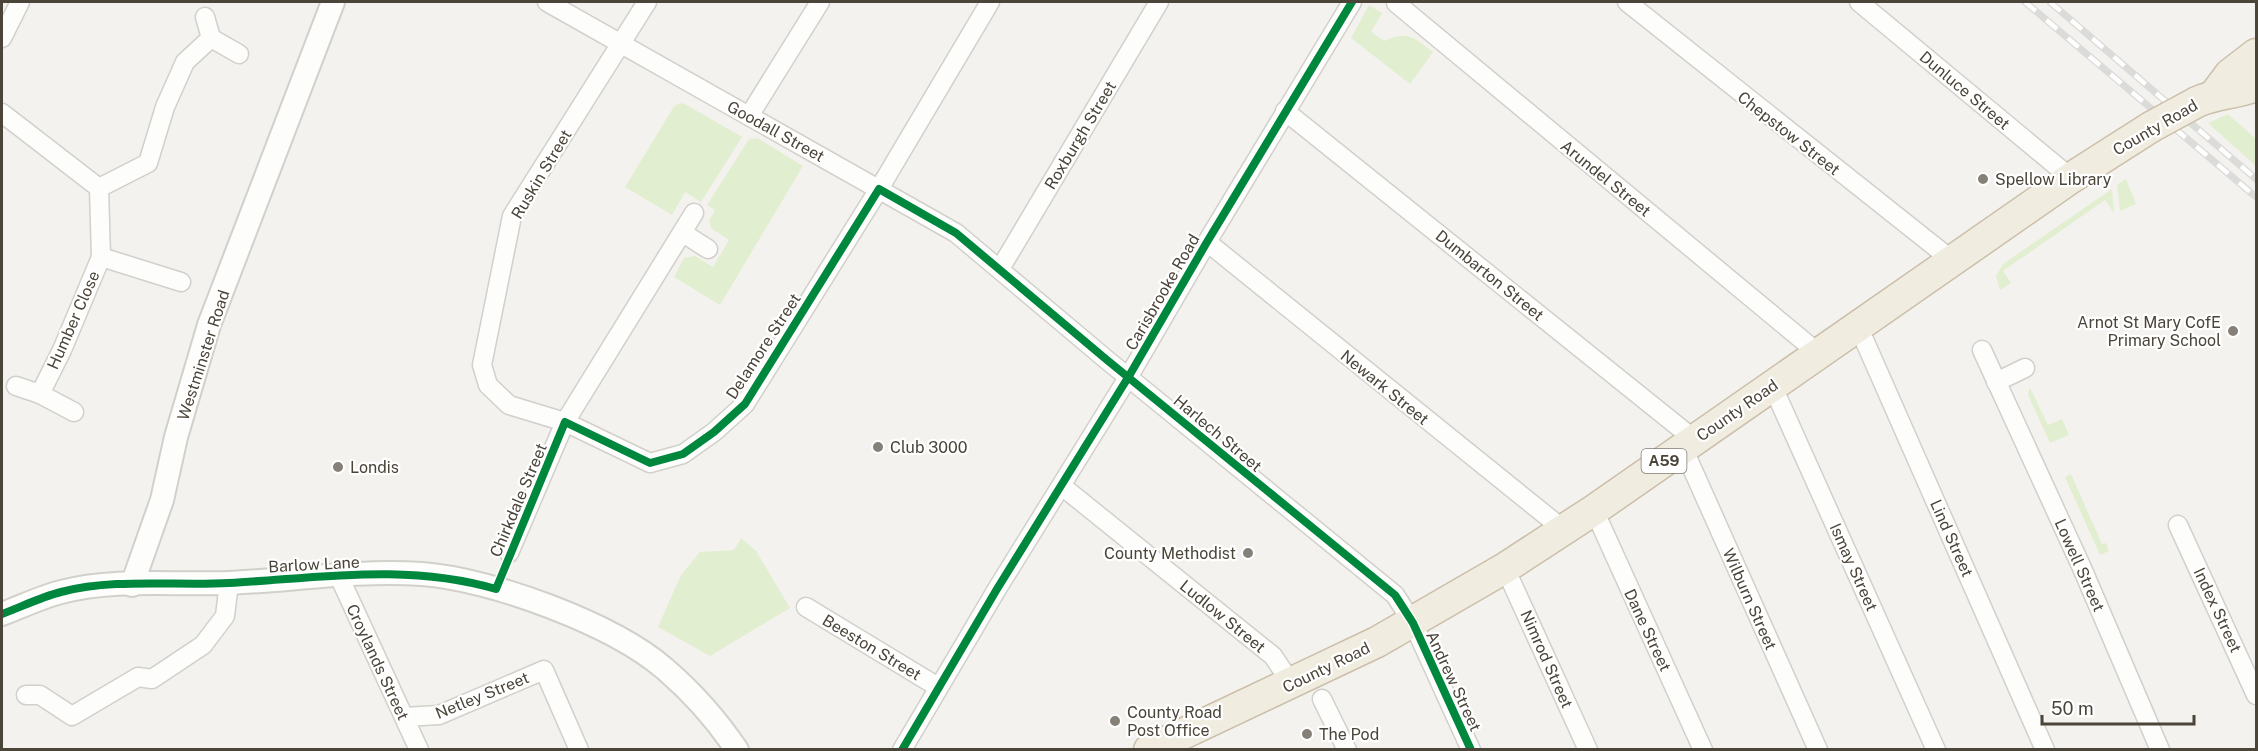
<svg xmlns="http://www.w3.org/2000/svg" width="2258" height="751" font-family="'Public Sans',sans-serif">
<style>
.green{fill:#e1eecf}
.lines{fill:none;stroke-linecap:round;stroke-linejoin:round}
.minor-casing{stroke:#d2d0cb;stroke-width:21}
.tertiary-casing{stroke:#d2d0cb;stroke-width:26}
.trunk-casing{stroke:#ccbfa9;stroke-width:33}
.minor{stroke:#fdfdfc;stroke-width:18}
.tertiary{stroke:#fdfdfc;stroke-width:22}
.trunk{stroke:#f0ece0;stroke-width:30}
.rail-casing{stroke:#dbdbda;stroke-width:7}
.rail{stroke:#fff;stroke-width:4.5;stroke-dasharray:14;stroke-linecap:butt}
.trunk-bridge-casing{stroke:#ccbfa9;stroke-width:33;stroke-linecap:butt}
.trunk-bridge{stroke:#f0ece0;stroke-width:30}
.cycleway-casing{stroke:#fff;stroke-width:11}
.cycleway{stroke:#00873e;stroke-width:8}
.poi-dot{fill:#868178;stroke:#fff;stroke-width:2}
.labels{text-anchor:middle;stroke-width:4.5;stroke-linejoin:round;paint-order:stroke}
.shield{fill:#fff;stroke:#817c74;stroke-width:1.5}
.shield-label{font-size:15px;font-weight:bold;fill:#4b4439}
.street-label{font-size:16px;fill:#4b4439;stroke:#fff}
.poi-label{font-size:16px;fill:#4b4439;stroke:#fff;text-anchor:start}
</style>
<rect width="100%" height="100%" fill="#f4f2ee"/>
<g class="green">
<path d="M1369,5L1382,13L1371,32L1384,41C1409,30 1413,37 1433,52L1410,84L1351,38Z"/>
<polygon points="683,103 742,137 701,202 685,192 672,215 625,187 675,105"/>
<polygon points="2228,114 2256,139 2256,166 2208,123"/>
<polygon points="757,138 803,166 720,305 674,277 684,258 695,256 713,267 729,240 711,228 709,221 715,210 707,205 749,139"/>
<polygon points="2126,179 2136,204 2120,211 2117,185"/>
<polygon points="2112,189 2114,213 2105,200 2003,271 2011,283 2000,290 1996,276 2003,264"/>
<polygon points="2030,388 2048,425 2062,419 2069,435 2050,443 2028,395"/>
<polygon points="2071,474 2102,544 2106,543 2109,551 2100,555 2065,477"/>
<polygon points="741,538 756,551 790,608 710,656 658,627 681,575 700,552 734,550"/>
</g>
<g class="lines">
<g class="minor-casing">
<g id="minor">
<polyline points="547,2 956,233 1107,360 1395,595 1413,623 1471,750"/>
<polyline points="647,2 512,216 482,365 488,385 509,405 565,422 650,463 683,454 714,432 745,404 879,189 990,2"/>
<polyline points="1627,2 1953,261"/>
<polyline points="1859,2 2071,178"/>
<polyline points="1396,3 1818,353"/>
<polyline points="205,17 211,38 239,54"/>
<polyline points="2,38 20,2"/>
<polyline points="1285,111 1695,440"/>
<polyline points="2,113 99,188 101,257 62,350 40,394"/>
<polyline points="749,116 820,2"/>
<polyline points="99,188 148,163 165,107 185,62 211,38"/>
<polyline points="683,233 708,249"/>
<polyline points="1207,242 1564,530"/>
<polyline points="101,257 181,282"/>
<polyline points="1000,269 1159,2"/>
<polyline points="1858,326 2045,750"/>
<polyline points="1982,350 2082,568 2160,750"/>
<polyline points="1996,382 2025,368"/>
<polyline points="1772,385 1936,750"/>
<polyline points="16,386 40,394 74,412"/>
<polyline points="1683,448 1818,750"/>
<polyline points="1063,487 1273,656 1291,683"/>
<polyline points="1594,510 1703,750"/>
<polyline points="2178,525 2256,695"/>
<polyline points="509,553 565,422 694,213"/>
<polyline points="1505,568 1588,750"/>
<polyline points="338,574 419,750"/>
<polyline points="806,607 938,687"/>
<polyline points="26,695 40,695 72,716 138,677 152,679 203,645 225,616 229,583"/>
<polyline points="1322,699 1347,750"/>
<polyline points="404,717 439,715 544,670 579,750"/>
<polyline points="902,750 997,589 1129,376 1207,242 1352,2"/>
</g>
</g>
<g class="tertiary-casing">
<g id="tertiary">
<polyline points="132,585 162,500 176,437 209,325 333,2"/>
<path d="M2,614C21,607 41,597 61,592C114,578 173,585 228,583C293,580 357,570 422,574C491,579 613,624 665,669C693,693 716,719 737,750"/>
</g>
</g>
<g class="trunk-casing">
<g id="trunk">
<polyline points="2215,94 2230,74 2256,54"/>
<path d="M2197,102C2217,93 2236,94 2256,86"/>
<polyline points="1149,750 1377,642 1505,568 1594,510 2071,178 2151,127"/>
</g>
</g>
<use href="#minor" class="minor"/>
<use href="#tertiary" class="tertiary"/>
<use href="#trunk" class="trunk"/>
<g class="rail-casing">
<g id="rail">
<polyline points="2025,2 2256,197"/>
<polyline points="2050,2 2256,179"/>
</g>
</g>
<use href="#rail" class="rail"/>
<g class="trunk-bridge-casing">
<polyline id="trunk-bridge" points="2151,127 2197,102"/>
</g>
<use href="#trunk-bridge" class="trunk-bridge"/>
<g class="cycleway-casing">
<g id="cycleway">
<path d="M2,614C21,607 41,597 61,592C115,578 174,586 229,583C319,578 407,563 496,589L565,422L650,463L683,454L714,432L745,404L879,189L956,233L1107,360L1395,595L1413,623L1471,750"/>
<polyline points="902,750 997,589 1129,376 1207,242 1352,2"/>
</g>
</g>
<use href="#cycleway" class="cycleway"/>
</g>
<g class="poi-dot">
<circle cx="1983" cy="179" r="6"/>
<circle cx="2233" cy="331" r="6"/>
<circle cx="878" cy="447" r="6"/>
<circle cx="338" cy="467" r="6"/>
<circle cx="1248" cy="553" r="6"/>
<circle cx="1115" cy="721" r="6"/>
<circle cx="1307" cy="734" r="6"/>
</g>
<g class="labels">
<rect class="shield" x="1641.5" y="449" width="45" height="24" rx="4.5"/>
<g class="shield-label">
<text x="1664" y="466">A59</text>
</g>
<g class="street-label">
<text transform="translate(1965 90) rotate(40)" y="6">Dunluce Street</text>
<text transform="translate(2155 127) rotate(-30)" y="6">County Road</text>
<text transform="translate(776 131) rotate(29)" y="6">Goodall Street</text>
<text transform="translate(1789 133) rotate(38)" y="6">Chepstow Street</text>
<text transform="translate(1080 135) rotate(-59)" y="6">Roxburgh Street</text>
<text transform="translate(541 174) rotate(-59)" y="6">Ruskin Street</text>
<text transform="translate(1606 178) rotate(39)" y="6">Arundel Street</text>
<text transform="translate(1490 275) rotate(39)" y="6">Dumbarton Street</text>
<text transform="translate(1162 292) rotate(-60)" y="6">Carisbrooke Road</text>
<text transform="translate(73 320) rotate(-66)" y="6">Humber Close</text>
<text transform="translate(763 346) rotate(-57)" y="6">Delamore Street</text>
<text transform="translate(203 355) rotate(-72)" y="6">Westminster Road</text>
<text transform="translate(1385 387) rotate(39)" y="6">Newark Street</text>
<text transform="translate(1737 410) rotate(-35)" y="6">County Road</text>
<text transform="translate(1218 433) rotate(40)" y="6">Harlech Street</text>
<text transform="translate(518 500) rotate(-67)" y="6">Chirkdale Street</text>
<text transform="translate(1952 538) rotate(66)" y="6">Lind Street</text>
<text transform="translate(314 564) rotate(-3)" y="6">Barlow Lane</text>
<text transform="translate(2080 565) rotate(66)" y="6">Lowell Street</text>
<text transform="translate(1854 567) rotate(66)" y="6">Ismay Street</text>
<text transform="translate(1750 599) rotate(66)" y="6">Wilburn Street</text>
<text transform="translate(2218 610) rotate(65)" y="6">Index Street</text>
<text transform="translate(1223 616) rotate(39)" y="6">Ludlow Street</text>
<text transform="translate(1648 630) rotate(65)" y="6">Dane Street</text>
<text transform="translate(872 647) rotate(31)" y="6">Beeston Street</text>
<text transform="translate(1547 659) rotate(66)" y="6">Nimrod Street</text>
<text transform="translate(378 662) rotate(65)" y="6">Croylands Street</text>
<text transform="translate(1326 667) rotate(-26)" y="6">County Road</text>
<text transform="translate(1454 681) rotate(65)" y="6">Andrew Street</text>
<text transform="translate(482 695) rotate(-22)" y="6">Netley Street</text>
</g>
<g class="poi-label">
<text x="1995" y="185">Spellow Library</text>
<text x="2221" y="328" text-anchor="end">Arnot St Mary CofE<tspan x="2221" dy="18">Primary School</tspan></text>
<text x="890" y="453">Club 3000</text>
<text x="350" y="473">Londis</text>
<text x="1236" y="559" text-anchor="end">County Methodist</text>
<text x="1127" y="718">County Road<tspan x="1127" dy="18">Post Office</tspan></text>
<text x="1319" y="740">The Pod</text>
</g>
</g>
<rect width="2258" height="751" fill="none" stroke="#4b4439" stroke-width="6"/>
<path d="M2042 715v9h152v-9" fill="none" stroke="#4b4439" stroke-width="3"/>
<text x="2051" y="715" font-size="18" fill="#4b4439" stroke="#ffffff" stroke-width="4.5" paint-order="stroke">50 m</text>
</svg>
